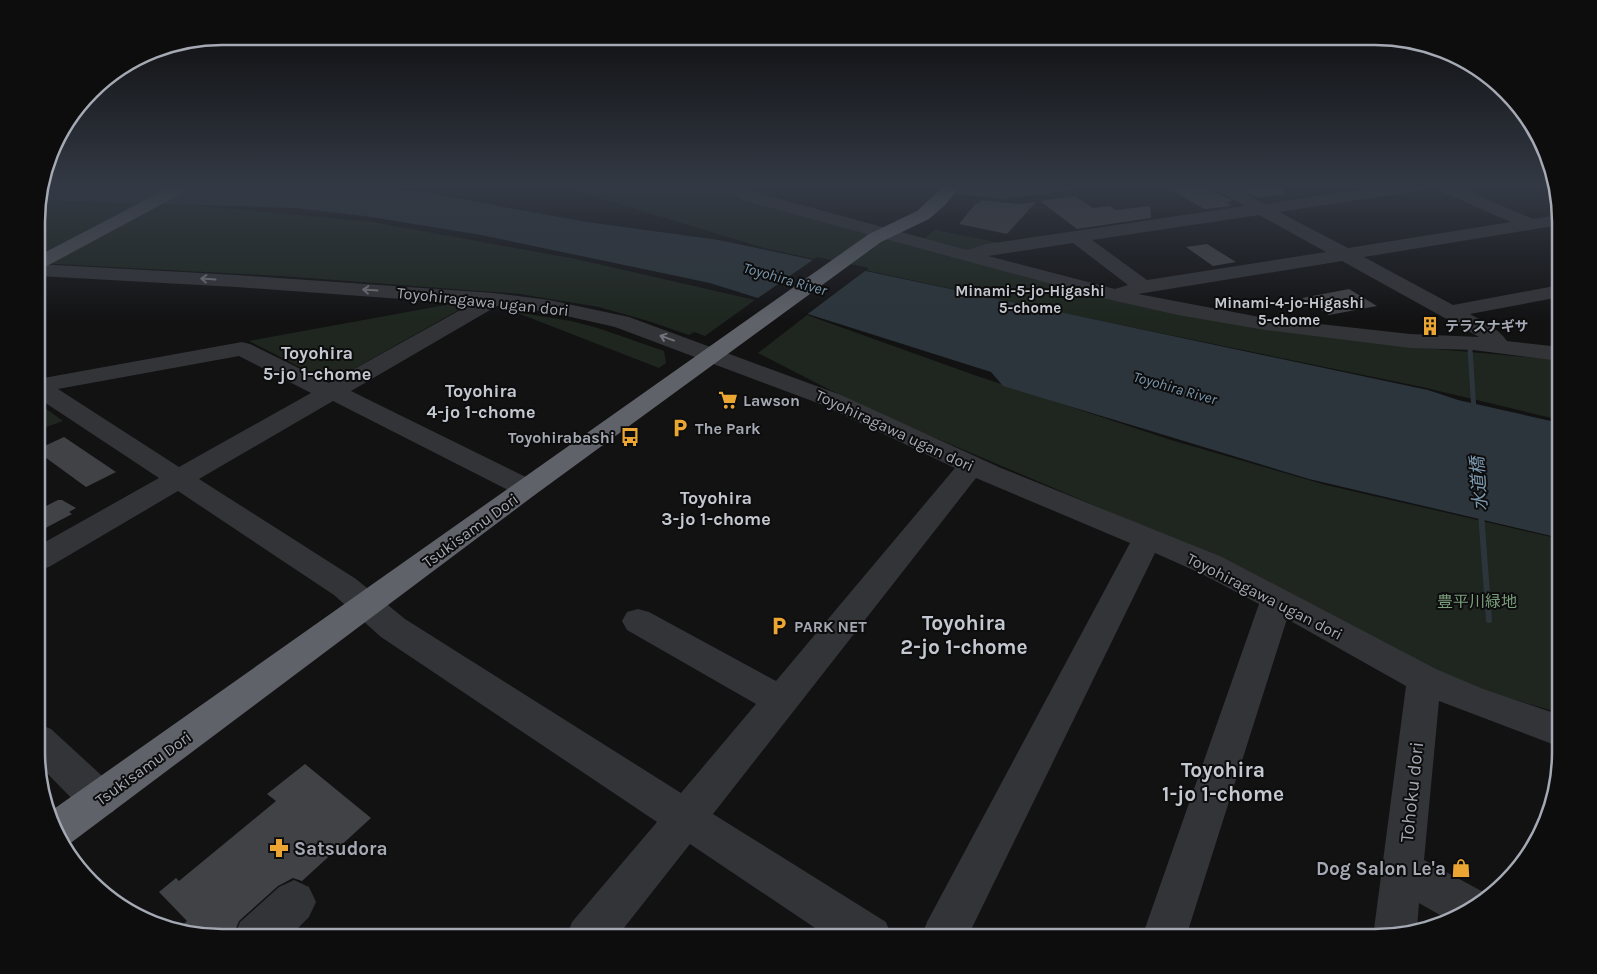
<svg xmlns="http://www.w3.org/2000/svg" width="1597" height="974" font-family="Karla,'Noto Sans JP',sans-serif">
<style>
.green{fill:#1e261f}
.water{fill:#2c353b}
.pier{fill:#121213}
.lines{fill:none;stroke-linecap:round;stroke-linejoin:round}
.stream-far1{stroke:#2c353b;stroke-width:5}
.stream{stroke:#2c353b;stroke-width:6}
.building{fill:#414246}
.minor{fill:#333438;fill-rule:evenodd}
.major{fill:#4f5157;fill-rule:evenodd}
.highway{fill:#5f6269;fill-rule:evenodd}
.oneway{stroke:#71747c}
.labels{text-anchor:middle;stroke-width:4;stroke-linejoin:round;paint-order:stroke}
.far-poi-label{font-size:14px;font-weight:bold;fill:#a4a9b3;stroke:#0d0d0e;text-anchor:start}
.far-water-label{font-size:15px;font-style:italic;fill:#7b98ae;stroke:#0d0d0e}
.far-neighbourhood-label{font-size:15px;font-weight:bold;fill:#c4c8d0;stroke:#0d0d0e}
.street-label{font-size:16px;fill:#a4a9b3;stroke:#0d0d0e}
.poi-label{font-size:16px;font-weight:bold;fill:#a4a9b3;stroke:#0d0d0e;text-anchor:start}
.park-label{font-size:16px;fill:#7b9e7c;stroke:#0d0d0e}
.neighbourhood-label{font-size:18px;font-weight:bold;fill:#c4c8d0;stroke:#0d0d0e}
.water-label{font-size:18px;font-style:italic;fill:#7b98ae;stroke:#0d0d0e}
.near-street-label{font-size:19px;fill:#a4a9b3;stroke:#0d0d0e}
.near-poi-label{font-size:19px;font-weight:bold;fill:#a4a9b3;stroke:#0d0d0e;text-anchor:start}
.near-neighbourhood-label{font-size:21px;font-weight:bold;fill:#c4c8d0;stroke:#0d0d0e}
.rim{fill:none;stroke:#a4a9b3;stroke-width:2.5}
</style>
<rect width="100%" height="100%" fill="#121213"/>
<g class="green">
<polygon points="594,185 711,185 743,200 1015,272 1414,347 1560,360 1560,420 1422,387 1058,312 764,248 573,190"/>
<polygon points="38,198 140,200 372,222 576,259 755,300 705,336 694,332 689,335 648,321 599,307 520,294 281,276 38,263"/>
<polygon points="935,230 1001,243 968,251 921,241"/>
<polygon points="451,304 463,305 464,307 334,380 327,381 249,341"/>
<polygon points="515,312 571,321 598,328 664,351 666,363 659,368"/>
<polygon points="807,315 977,376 1171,440 1326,485 1560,539 1560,713 1485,691 1414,660 1232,564 863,407 758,353"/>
<polygon points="38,403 63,421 38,430"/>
</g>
<polygon class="water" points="42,185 358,185 416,191 587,222 719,240 1428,390 1458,400 1560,423 1560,538 1309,479 1003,386 991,372 710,283 481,235 365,216 294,208 38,200"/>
<polygon class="pier" points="817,257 869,268 805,316 755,300"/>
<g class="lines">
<polyline class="stream-far1" points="1470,349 1474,411"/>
<polyline class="stream" points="1481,513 1489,620"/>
</g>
<g class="building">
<polygon points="1175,185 1208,185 1211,190 1233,201 1226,202 1232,206 1204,209 1170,189 1180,188"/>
<polygon points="1234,185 1283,185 1284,194 1257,198"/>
<polygon points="1075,196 1093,208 1110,206 1116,210 1150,206 1151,218 1077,229 1040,201"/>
<polygon points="981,200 1017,204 1036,202 1007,234 959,224 976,203 978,204"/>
<polygon points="1207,244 1236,262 1213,266 1186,247"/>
<polygon points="1349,289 1377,306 1329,315 1302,298"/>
<polygon points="64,437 116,472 86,487 38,452 38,449"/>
<polygon points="58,500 62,500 76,508 69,512 72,514 38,532 38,510"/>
<polygon points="305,764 371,818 302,881 293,878 278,886 239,921 232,938 175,932 187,921 159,892 176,878 179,881 276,801 267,794"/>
</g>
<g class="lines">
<g class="minor">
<path d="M715,185H737L757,193L967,250L987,244L1245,206L1212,188L1210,185H1230L1265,204L1391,185H1453L1533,219L1560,215V225L1364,257L1453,305L1560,285V297L1470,314C1484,322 1498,328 1507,341L1560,347V361L1473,350L1410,348L1265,330L1178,315L1107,299L745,201L717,188ZM1432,186L1433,188L1511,222L1348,248L1279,212L1424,190ZM1259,215L1326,252L1147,280L1092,240ZM1073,243L1128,285L1115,289L988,256ZM1342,261L1479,337L1410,334L1265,318L1138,294Z"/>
<polygon points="945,185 967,185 1001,189 1033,185 1081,185 1079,188 1073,190 1001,199 951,193 945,191 943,188"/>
<path d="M38,264L236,275L494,293L549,300L629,317L841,395L1001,468L1222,557L1436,669L1483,689L1560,715V747L1439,701L1424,860L1487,894L1468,913L1447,919L1419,903L1417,928L1387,937H1373L1406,686L1287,619L1186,937H1142L1259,604L1200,573L1155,553L967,938H921L927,922L1130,543L976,478L713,814L886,922L892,938H830L690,844L616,938H566L572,922L657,822L381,637L334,595L178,491L49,567L38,570V546L159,478L38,398V379L242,342L250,344L329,383L471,304L236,287L38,276ZM497,306L549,312L615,327L823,405L955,468L776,681L649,612L638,609L627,612L622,621L627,630L756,704L681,793L405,619L356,579L199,479L333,401L516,494L526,497L536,494L540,488L536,482L351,391ZM239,356L311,393L179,467L58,389Z"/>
<polygon points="38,724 51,729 113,786 119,799 113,812 99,817 85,812 38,764"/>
<polygon points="294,880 309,887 316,902 309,917 288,938 234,938 240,922 279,887"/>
</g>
<polygon class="major" points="174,185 194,185 192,188 45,267 38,269 38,256"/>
<polygon class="highway" points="945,185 961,185 946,204 929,219 881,242 536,494 72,842 64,846 51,811 869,234 917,211"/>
</g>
<defs><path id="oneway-shaft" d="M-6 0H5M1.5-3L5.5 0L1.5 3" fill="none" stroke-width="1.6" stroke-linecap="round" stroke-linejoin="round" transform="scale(1.25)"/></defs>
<g class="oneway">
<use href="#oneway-shaft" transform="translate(208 279) rotate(-176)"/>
<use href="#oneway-shaft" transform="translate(370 290) rotate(-176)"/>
<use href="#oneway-shaft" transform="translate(667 338) rotate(-160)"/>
</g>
<linearGradient id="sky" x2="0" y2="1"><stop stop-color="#0a0a0a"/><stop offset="0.58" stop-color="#333944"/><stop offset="1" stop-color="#333944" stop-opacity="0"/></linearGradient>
<rect width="1597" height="321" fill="url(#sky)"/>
<defs>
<g id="building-bare" transform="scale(1.5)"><path d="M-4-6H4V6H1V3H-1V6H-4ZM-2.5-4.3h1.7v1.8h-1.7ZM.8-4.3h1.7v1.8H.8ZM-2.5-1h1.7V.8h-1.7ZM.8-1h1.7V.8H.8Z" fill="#eba532" stroke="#0d0d0e" stroke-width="2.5" paint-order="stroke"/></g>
<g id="supermarket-bare" transform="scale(1.5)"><path d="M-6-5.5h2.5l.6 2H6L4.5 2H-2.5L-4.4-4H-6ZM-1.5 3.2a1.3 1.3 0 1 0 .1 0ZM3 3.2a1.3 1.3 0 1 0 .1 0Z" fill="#eba532" stroke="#0d0d0e" stroke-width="2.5" paint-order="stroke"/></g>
<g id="parking-bare" transform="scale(1.5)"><path d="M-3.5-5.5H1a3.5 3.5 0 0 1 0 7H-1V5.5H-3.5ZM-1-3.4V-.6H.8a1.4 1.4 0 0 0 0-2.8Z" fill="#eba532" stroke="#0d0d0e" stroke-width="2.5" paint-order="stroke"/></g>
<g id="bus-bare" transform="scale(1.5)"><path d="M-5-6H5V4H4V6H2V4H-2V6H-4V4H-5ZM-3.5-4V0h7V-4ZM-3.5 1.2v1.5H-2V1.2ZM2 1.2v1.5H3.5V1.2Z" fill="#eba532" stroke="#0d0d0e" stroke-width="2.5" paint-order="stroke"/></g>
<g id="pharmacy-bare" transform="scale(1.5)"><path d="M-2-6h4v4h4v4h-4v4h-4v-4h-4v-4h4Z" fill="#eba532" stroke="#0d0d0e" stroke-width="2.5" paint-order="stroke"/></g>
<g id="shop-bare" transform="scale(1.5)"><path d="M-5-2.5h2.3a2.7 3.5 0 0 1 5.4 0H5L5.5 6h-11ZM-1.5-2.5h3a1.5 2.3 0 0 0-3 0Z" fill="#eba532" stroke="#0d0d0e" stroke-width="2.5" paint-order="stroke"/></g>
</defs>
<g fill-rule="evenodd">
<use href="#building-bare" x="1430" y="326"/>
<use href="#supermarket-bare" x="728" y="400"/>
<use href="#parking-bare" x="680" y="428"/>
<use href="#bus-bare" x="630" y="437"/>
<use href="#parking-bare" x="779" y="626"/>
<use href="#pharmacy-bare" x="279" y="848"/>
<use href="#shop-bare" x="1461" y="868"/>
</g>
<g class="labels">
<g class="far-poi-label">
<text x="1445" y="331">テラスナギサ</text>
</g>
<g class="far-water-label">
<text transform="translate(785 279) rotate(16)" y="5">Toyohira River</text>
<text transform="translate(1175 388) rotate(16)" y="5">Toyohira River</text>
</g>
<g class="far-neighbourhood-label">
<text x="1030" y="296">Minami-5-jo-Higashi<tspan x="1030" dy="17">5-chome</tspan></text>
<text x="1289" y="308">Minami-4-jo-Higashi<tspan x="1289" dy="17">5-chome</tspan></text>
</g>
<g class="street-label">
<text transform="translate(483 301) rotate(6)" y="6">Toyohiragawa ugan dori</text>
<text transform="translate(895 430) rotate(25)" y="6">Toyohiragawa ugan dori</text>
<text transform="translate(470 530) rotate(-36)" y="6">Tsukisamu Dori</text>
<text transform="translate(1265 596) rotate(27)" y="6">Toyohiragawa ugan dori</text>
<text transform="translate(143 768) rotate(-36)" y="6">Tsukisamu Dori</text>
</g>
<g class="poi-label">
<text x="743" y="406">Lawson</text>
<text x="695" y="434">The Park</text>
<text x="615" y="443" text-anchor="end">Toyohirabashi</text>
<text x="794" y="632">PARK NET</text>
</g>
<g class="park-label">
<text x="1477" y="607">豊平川緑地</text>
</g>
<g class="neighbourhood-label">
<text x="317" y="359">Toyohira<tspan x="317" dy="21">5-jo 1-chome</tspan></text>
<text x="481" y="397">Toyohira<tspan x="481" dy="21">4-jo 1-chome</tspan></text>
<text x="716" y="504">Toyohira<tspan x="716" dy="21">3-jo 1-chome</tspan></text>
</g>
<g class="water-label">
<text transform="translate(1479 484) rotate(-94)" y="6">水道橋</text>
</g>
<g class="near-street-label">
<text transform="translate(1411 792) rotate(-84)" y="7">Tohoku dori</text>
</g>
<g class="near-poi-label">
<text x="294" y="855">Satsudora</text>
<text x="1446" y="875" text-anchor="end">Dog Salon Le'a</text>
</g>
<g class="near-neighbourhood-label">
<text x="964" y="630">Toyohira<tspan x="964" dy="24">2-jo 1-chome</tspan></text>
<text x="1223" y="777">Toyohira<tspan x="1223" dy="24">1-jo 1-chome</tspan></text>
</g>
</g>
<path d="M0 0H1597V974H0ZM222 45H1375A177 177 0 0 1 1552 222V752A177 177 0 0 1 1375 929H222A177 177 0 0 1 45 752V222A177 177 0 0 1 222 45Z" fill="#0d0d0e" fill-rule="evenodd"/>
<path class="rim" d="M222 45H1375A177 177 0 0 1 1552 222V752A177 177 0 0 1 1375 929H222A177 177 0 0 1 45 752V222A177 177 0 0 1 222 45Z"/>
</svg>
